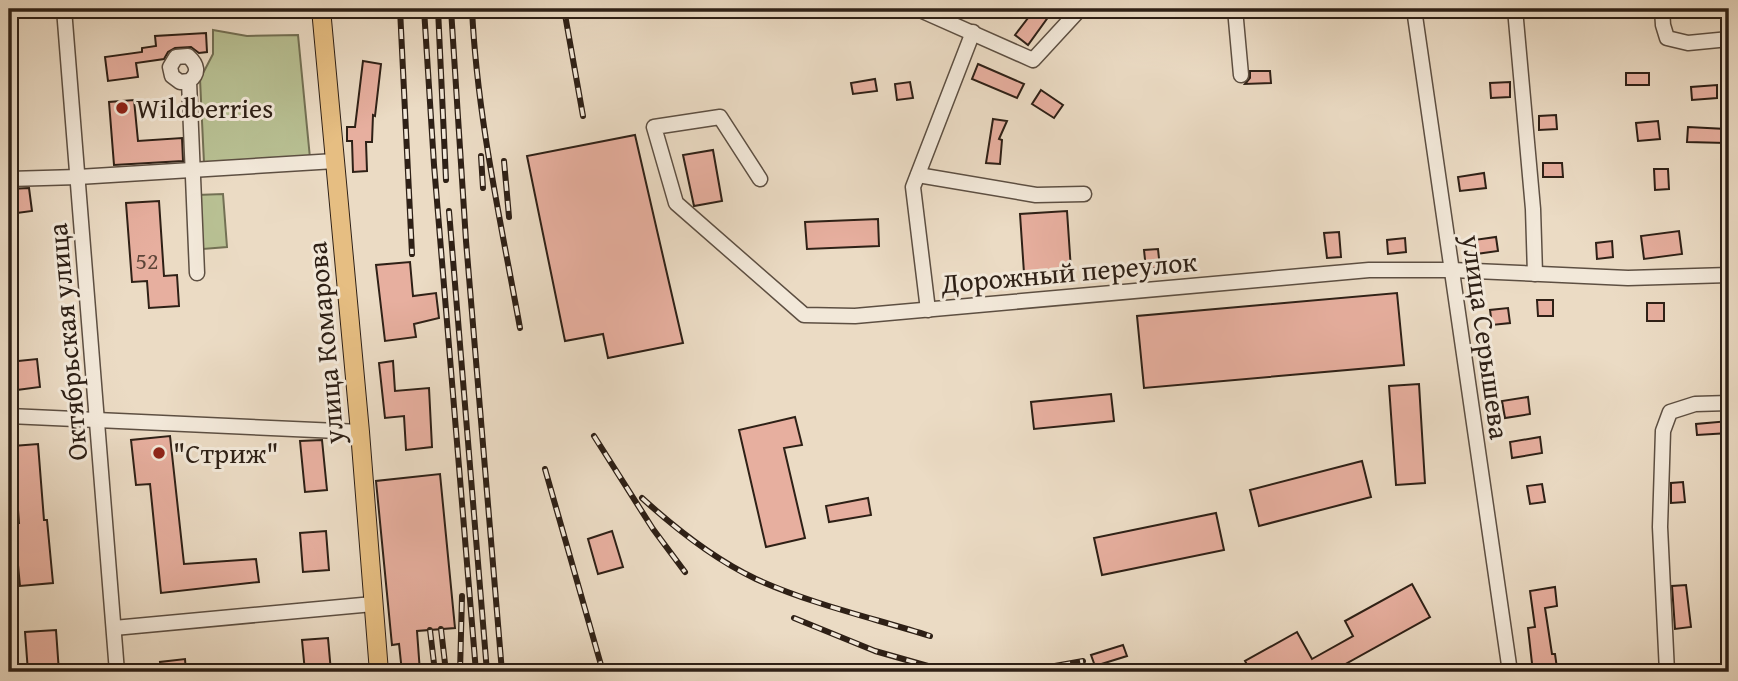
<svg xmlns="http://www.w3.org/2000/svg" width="1738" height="681" font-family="'Gentium Book Plus',serif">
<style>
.green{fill:#b8c093;stroke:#737054;stroke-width:2}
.building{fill:#e7af9f;stroke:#2e2016;stroke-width:2}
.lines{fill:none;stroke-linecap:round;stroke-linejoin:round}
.minor-casing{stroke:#5d4f42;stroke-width:17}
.major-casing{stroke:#2e2016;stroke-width:20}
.minor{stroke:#f2e8d9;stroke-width:14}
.major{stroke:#e6be82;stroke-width:18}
.rail-casing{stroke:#2e2016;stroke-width:6}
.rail{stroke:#f2e8d9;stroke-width:3.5;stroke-dasharray:10;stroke-linecap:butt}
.poi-dot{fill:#8f2418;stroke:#f2e8d9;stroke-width:2.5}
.labels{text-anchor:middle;stroke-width:6;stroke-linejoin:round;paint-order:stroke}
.number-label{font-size:24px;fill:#5c4438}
.poi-label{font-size:28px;fill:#2e2016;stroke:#f2e8d9;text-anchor:start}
.street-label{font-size:28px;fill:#2e2016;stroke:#f2e8d9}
</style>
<rect width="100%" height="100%" fill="#ebdbc4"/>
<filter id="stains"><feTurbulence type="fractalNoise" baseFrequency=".00286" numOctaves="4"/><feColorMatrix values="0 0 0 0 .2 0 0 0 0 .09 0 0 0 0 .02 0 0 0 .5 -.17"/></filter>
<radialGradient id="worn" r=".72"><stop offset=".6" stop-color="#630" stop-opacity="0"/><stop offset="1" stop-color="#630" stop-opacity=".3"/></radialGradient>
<g class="green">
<polygon points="213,30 247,36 298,35 310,158 204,163 200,79 213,54"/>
<polygon points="223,194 227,247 203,249 197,195"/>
</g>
<g class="building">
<polygon points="1035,9 1054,9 1028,45 1015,35"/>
<polygon points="206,33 207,52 199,53 191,47 175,48 168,52 164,59 136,63 138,77 108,81 105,57 142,52 142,48 156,46 155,36"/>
<polygon points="363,61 381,64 375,116 373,115 372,142 366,142 367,171 353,172 352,141 347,141 347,127 355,127"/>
<polygon points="978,64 1024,84 1017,98 972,79"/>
<polygon points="1250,71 1270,71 1271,83 1245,84 1250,78"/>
<rect x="1626" y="73" width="23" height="12"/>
<polygon points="875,79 877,91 853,94 851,83"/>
<polygon points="910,82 913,98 897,100 895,84"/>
<polygon points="1510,82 1510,97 1491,98 1490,83"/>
<polygon points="1717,85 1717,98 1692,100 1691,87"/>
<polygon points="1041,90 1063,105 1054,118 1032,104"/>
<polygon points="134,100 138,141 182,138 183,161 114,165 109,102"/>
<polygon points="1556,115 1557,129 1539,130 1539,116"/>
<polygon points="993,119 1007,121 999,139 1002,140 1000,164 986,163"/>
<polygon points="1658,121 1660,139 1638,141 1636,123"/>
<polygon points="1688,127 1726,129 1726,143 1687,142"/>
<polygon points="635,135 683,343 608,358 603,334 565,341 527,156"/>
<polygon points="713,150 722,201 694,206 683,155"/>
<polygon points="1543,163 1562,163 1563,177 1543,177"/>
<polygon points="1654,169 1668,169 1669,189 1655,190"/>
<polygon points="1484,173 1486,188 1460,191 1458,177"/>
<polygon points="29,188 32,211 9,214 9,189"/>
<polygon points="159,201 164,276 177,275 179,306 149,308 147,281 132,282 126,203"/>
<polygon points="1067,211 1071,270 1024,273 1020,214"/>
<polygon points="878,219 879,246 807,249 805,222"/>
<polygon points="1679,231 1682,254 1644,259 1641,236"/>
<polygon points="1339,232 1341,257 1327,258 1324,233"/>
<polygon points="1496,237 1498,251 1476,254 1474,240"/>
<polygon points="1405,238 1406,252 1388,254 1387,240"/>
<polygon points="1612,241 1613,257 1597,259 1596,243"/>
<polygon points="1158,249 1160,268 1146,269 1144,250"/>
<polygon points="410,262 413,296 436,293 439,318 414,324 416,337 385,341 376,265"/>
<polygon points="1397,293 1404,365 1144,388 1137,316"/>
<polygon points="1537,300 1553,300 1553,316 1538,316"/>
<rect x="1647" y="303" width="17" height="18"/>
<polygon points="1508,308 1510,323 1492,325 1490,310"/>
<polygon points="37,359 40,387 9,391 9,362"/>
<polygon points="393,361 395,391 429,388 432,447 406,450 404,416 385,418 379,363"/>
<polygon points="1419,384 1425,483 1396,485 1389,386"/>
<polygon points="1111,394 1114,421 1034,429 1031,402"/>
<polygon points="1528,397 1530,414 1505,418 1502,401"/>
<polygon points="795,417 802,445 784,448 805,538 766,547 739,430"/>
<polygon points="1729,421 1729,433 1697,435 1696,424"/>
<polygon points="170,436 184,564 256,559 259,582 161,593 150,484 136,485 131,440"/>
<polygon points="1540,437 1542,453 1512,458 1510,442"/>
<polygon points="322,440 327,490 305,492 300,441"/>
<polygon points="38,444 44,520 47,520 53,583 20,586 14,523 19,523 13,446"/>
<polygon points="1362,461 1371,497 1259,526 1250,490"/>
<polygon points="440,474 455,628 417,631 420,672 402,672 399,644 392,645 376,481"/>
<polygon points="1683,482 1685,502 1671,503 1671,483"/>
<polygon points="1542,484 1545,502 1530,504 1527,486"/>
<polygon points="868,498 871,515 829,522 826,506"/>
<polygon points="1216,513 1224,550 1102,575 1094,538"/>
<polygon points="326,531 329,570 303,572 300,533"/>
<polygon points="612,531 623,567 598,574 588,539"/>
<polygon points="1412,584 1430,617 1331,672 1251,672 1245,661 1297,632 1312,659 1353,636 1345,621"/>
<polygon points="1686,585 1691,627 1675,629 1672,586"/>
<polygon points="1555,587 1557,606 1545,608 1552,654 1555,654 1557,668 1533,672 1528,628 1535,627 1530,591"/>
<polygon points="56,630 59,672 28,672 25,632"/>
<polygon points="328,638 331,672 305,672 302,640"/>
<polygon points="1123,645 1127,656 1095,666 1091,655"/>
<polygon points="185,659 186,672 161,672 160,662"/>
</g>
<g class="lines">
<g class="minor-casing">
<g id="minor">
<polyline points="64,9 117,672"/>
<polyline points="918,9 1033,60 1080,9"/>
<polyline points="1235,9 1241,75"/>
<polyline points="1414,9 1510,672"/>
<polyline points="1515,9 1533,209 1535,274"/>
<polyline points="1662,9 1663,25 1667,38 1688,43 1729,39"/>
<path d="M189,81C200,73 197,64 188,56L176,57L170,67L172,76L180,82L189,81L197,273"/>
<polyline points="918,175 1036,195 1084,194"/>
<polyline points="9,179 78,177 335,161"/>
<polyline points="760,179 720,117 654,127 676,203 804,315 855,316 1369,270 1452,270 1628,278 1729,275"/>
<polyline points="928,310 913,187 973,32"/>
<polyline points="9,416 360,432"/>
<polyline points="114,628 373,604"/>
<polyline points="1667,672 1660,527 1663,431 1670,412 1695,404 1729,403"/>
</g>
</g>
<g class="major-casing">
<polyline id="major" points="321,9 360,432 379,672"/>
</g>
<use href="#minor" class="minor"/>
<use href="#major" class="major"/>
<g class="rail-casing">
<g id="rail">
<polyline points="400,9 412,254"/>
<polyline points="424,9 434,165 476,672"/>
<polyline points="438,9 446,180"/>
<polyline points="451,9 466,241 502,672"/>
<path d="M472,9C477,116 501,223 520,328"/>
<polyline points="564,9 583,116"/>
<polyline points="481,156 483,188"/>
<polyline points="504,161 509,217"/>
<polyline points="449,211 487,672"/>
<polyline points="594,436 653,529 685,572"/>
<polyline points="545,469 603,672"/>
<path d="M642,498C676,529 714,559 756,579C811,604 873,618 930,636"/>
<polyline points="794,618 875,651 949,672"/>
<polyline points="441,629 446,672"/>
<polyline points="430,630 435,672"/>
<polyline points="460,672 462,596"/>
<polyline points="1021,672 1083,661"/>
</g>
</g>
<use href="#rail" class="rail"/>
</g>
<g class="poi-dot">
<circle cx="122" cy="108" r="7"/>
<circle cx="159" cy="453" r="7"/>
</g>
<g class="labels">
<g class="number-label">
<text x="147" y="269">52</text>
</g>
<g class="poi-label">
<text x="136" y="118">Wildberries</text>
<text x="173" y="463">"Стриж"</text>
</g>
<g class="street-label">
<text transform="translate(1069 272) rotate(-5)" y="10">Дорожный переулок</text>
<text transform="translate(1486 337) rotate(82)" y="10">улица Серышева</text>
<text transform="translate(67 342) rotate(-95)" y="10">Октябрьская улица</text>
<text transform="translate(325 343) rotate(-95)" y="10">улица Комарова</text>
</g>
</g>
<rect width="1738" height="681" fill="none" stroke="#ebdbc4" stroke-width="35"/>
<rect x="10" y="10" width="1717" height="660" fill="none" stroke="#2e2016" stroke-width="3.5"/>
<rect x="18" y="18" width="1703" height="646" fill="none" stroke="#2e2016" stroke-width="2"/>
<rect width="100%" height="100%" filter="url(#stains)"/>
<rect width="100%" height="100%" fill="url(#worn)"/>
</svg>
